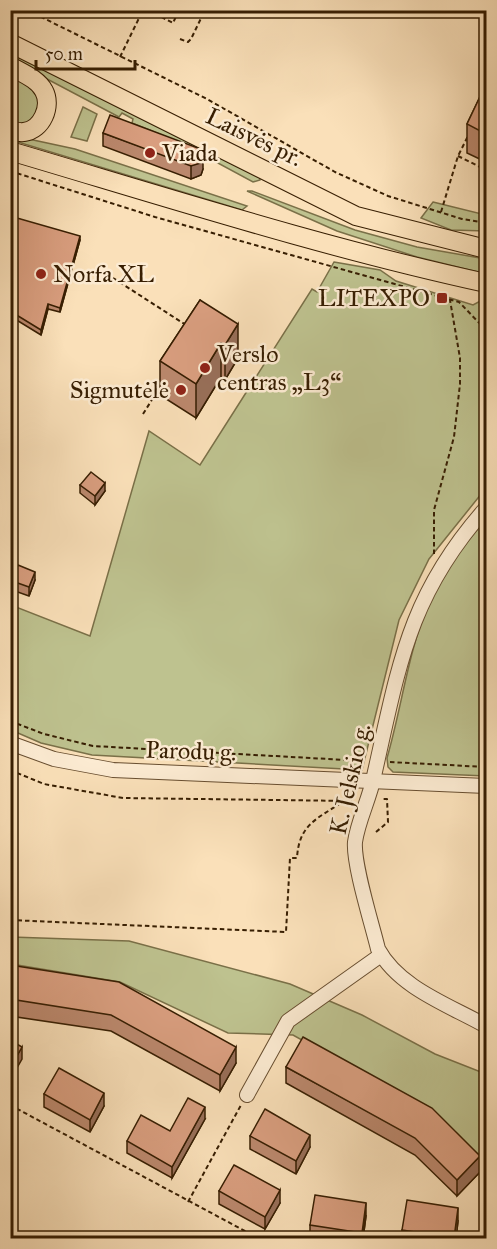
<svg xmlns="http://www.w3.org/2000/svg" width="497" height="1249" font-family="'IM FELL Great Primer',serif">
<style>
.green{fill:#bec28f;stroke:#7a7048;stroke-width:1.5}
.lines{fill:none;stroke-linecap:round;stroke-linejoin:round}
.minor-casing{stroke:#684e30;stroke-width:16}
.major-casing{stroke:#371e02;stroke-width:20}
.path{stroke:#371e02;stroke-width:2;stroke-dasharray:4.5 3;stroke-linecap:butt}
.minor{stroke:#fcebd2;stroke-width:14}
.major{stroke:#fae0b9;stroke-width:18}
.wall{fill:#bb886d;stroke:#371e02;stroke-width:1.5}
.shaded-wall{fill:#986f59;stroke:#371e02;stroke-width:1.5}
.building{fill:#d99e7f;stroke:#371e02;stroke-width:1.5}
.poi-dot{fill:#8f2418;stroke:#fcebd2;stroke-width:2}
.labels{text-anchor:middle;stroke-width:5;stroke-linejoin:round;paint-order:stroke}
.street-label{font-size:24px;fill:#371e02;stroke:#fcebd2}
.poi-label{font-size:24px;fill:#371e02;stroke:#fcebd2;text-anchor:start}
</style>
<rect width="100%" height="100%" fill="#fae0b9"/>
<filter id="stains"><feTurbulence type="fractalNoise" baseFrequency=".00333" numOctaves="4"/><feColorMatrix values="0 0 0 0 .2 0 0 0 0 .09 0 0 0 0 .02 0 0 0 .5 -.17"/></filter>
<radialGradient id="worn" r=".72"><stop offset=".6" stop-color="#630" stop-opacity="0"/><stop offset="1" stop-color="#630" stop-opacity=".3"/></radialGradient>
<g class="green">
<polygon points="10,51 260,177 260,180 253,182 179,142 132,123 133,119 122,113 119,117 11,60"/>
<polygon points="10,74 29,85 40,97 38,113 28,123 11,124"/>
<polygon points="83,107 97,114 87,141 71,137"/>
<polygon points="10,135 75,149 247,206 242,210 11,140"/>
<polygon points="247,191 252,191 355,230 417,247 486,259 486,274 417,257 337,231"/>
<polygon points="433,202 486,215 486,231 451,230 421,218"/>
<polygon points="334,262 380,270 396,281 473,305 486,298 486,488 429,559 399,620 362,770 92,755 41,743 11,730 11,605 90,636 149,431 200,465 312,289 317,292"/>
<path d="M486,519V776L393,772L388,767L387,758C402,706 408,652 429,602C442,572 465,544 486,519Z"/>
<polygon points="11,937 129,941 290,984 362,1015 435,1054 486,1074 486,1155 474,1153 439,1116 293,1035 228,1033 120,982 11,964"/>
</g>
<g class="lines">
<g class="minor-casing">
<g id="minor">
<path d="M486,508C408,596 399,666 374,776C370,798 358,820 355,842C353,864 372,924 378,949C399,988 449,1005 486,1026"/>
<polyline points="10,743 54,759 113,770 486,786"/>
<polyline points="247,1095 288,1021 381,955"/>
</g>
</g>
<g class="major-casing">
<g id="major">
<polyline points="10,43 356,216 486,249"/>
<path d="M10,66C22,73 38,79 44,91C52,106 42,130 24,132C20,133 14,131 10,130"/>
<path d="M10,151C169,198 325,248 486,283"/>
</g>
</g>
<g class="path">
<polyline points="27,10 207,99 335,172 388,196 462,219 486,223"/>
<polyline points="136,10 142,13"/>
<polyline points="148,10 173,23 179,10"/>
<polyline points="482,10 486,13"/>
<polyline points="180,39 188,42 191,39 205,10"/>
<polyline points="120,57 143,10"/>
<polyline points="458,156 486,170"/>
<polyline points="10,171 155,217 459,302 486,330"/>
<polyline points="441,212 458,156 468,136"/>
<polyline points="113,278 186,325"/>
<polyline points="143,414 160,387"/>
<polyline points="434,554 434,510 454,437 460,384 460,358 450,300"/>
<polyline points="10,721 44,734 93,746 364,761"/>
<polyline points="390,762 486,767"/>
<polyline points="10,770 44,784 123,798 352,801"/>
<polyline points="376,832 388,822 387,799 381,799"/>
<path d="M10,920L286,932L290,858H297C299,824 317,819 344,801"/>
<polyline points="10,1105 258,1238"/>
<polyline points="188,1202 241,1105"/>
</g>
<use href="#minor" class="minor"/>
<use href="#major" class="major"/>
</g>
<g class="wall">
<polygon points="162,10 177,10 174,17"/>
<polygon points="486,84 486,162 467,153 467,124"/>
<polygon points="103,133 203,169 201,175 191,179 103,146"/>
<polygon points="10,216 80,240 60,312 48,309 41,335 10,316"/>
<polygon points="200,300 238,358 225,380 221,377 196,418 160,395 160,361"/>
<polygon points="80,485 105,491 95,505 80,493"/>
<polygon points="35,580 29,596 12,590 12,581"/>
<polygon points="10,965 236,1063 220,1091 111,1031 10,1016"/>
<polygon points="286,1067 480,1172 457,1196 415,1155 286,1083"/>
<polygon points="44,1094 104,1106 90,1132 44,1107"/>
<polygon points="205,1119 172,1178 127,1153 127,1141 170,1131"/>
<polygon points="250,1136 310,1147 296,1174 250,1149"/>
<polygon points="219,1191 280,1203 265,1229 219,1204"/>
<polygon points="366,1216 363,1239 317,1239 310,1237 310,1225"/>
<polygon points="458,1221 456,1239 402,1239 402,1230"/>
</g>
<g class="shaded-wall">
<polygon points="203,156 203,169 201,175 191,179 191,166"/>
<polygon points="80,236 80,240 60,312 60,308"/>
<polygon points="48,304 48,309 41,335 41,330"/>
<polygon points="238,324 238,358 225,380 225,345"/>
<polygon points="221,343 221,377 196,418 196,384"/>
<polygon points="105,483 105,491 95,505 95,496"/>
<polygon points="35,572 35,580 29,596 29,587"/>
<polygon points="22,1047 22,1059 10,1080 10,1068"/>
<polygon points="236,1047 236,1063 220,1091 220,1075"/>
<polygon points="104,1093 104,1106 90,1132 90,1120"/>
<polygon points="205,1107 205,1119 172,1178 172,1167"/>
<polygon points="310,1135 310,1147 296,1174 296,1161"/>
<polygon points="480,1156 480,1172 457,1196 457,1180"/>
<polygon points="280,1190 280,1203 265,1229 265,1217"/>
<polygon points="366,1203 366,1216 363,1239 362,1239"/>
<polygon points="458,1208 458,1221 456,1239 454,1239"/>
</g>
<g class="building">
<polygon points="486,84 486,134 467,124"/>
<polygon points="110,115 198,148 203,156 201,163 191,166 103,133"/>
<polygon points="10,216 80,236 60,308 48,304 41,330 10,311"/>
<polygon points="200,300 238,324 225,345 221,343 196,384 160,361"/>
<polygon points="91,472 105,483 95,496 80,485"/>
<polygon points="18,565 35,572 29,587 12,581"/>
<polygon points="10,965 119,982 236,1047 220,1075 111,1015 10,999"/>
<polygon points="303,1037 432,1108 480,1156 457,1180 415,1138 286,1067"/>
<polygon points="10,1040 22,1047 10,1068"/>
<polygon points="59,1068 104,1093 90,1120 44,1094"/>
<polygon points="188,1098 205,1107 172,1167 127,1141 141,1115 170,1131"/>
<polygon points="265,1109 310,1135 296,1161 250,1136"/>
<polygon points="234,1165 280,1190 265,1217 219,1191"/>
<polygon points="315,1195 366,1203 362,1233 310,1225"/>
<polygon points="407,1200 458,1208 454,1238 402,1230"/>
<polygon points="485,1228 486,1228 486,1239 476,1239 478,1232 483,1233"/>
</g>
<g class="poi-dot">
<circle cx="150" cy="153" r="6"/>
<circle cx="41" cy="274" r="6"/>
<rect x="436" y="292" width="12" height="12" rx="3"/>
<circle cx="205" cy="368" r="6"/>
<circle cx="181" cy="390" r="6"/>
</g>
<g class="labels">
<g class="street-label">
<text transform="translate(254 137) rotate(26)" y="8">Laisvės pr.</text>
<text transform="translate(191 751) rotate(2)" y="8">Parodų g.</text>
<text transform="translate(350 779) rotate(-77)" y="8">K. Jelskio g.</text>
</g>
<g class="poi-label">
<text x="162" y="161">Viada</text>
<text x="53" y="282">Norfa XL</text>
<text x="430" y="306" text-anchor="end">LITEXPO</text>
<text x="217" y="362">Verslo<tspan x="217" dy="28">centras „L3“</tspan></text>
<text x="169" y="398" text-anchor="end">Sigmutėlė</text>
</g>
</g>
<rect width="497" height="1249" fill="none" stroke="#fae0b9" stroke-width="36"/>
<rect x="12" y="12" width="473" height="1225" fill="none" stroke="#371e02" stroke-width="3"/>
<rect x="18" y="18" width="461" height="1213" fill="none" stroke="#371e02" stroke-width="1.5"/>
<path d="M36 60v9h99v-9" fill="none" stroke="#371e02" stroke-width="3"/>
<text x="45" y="60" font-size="18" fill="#371e02" stroke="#fcebd2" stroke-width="4.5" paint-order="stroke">50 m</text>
<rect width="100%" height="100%" filter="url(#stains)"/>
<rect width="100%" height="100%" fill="url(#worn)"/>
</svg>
